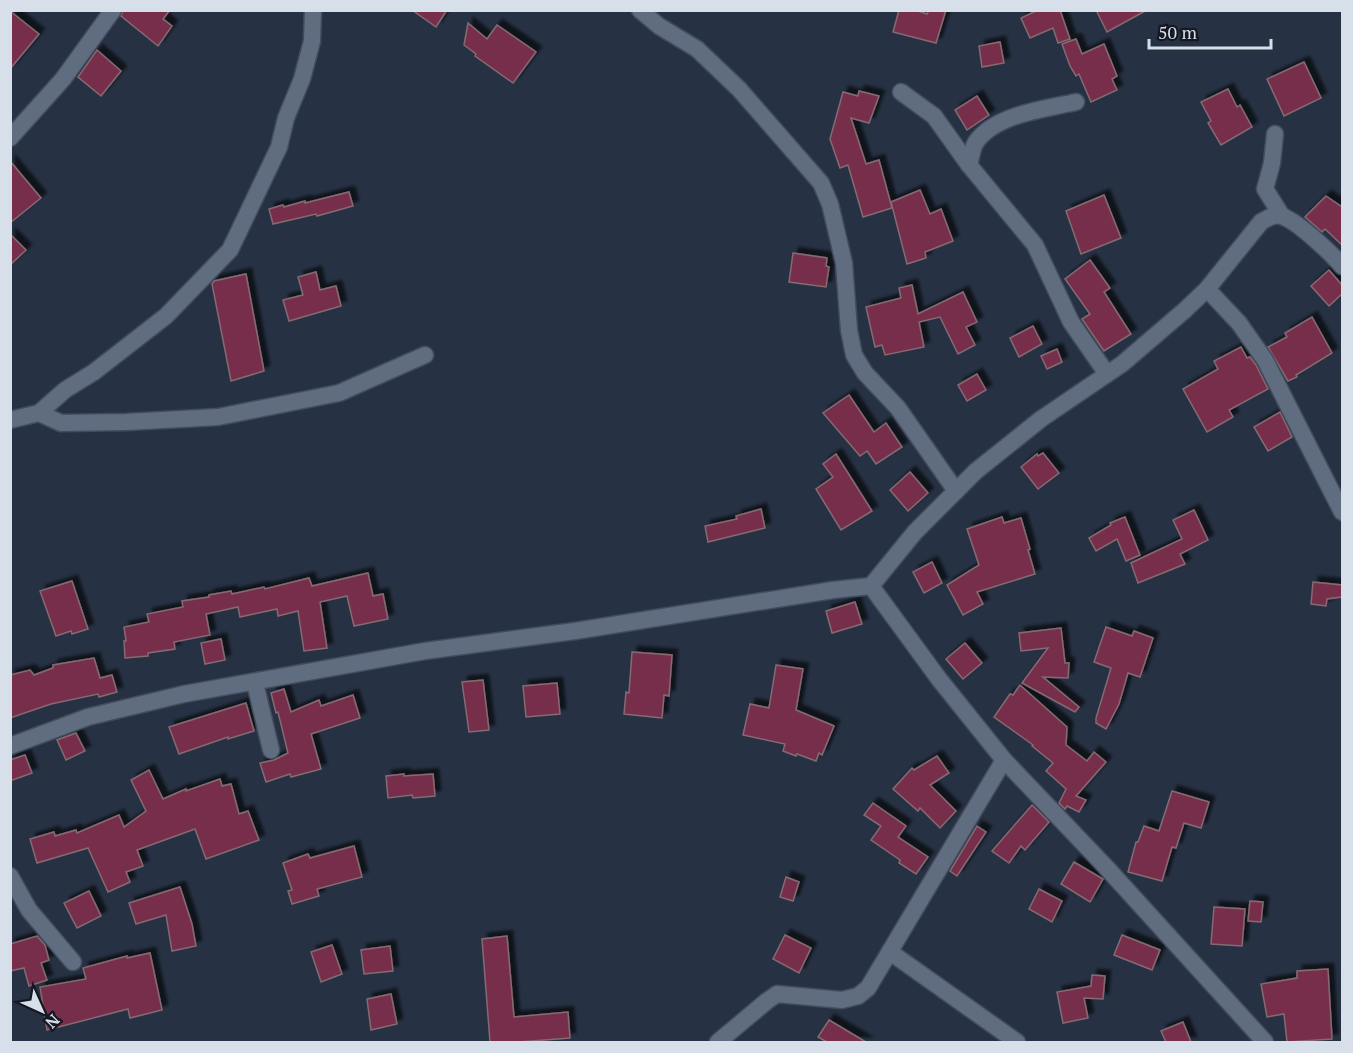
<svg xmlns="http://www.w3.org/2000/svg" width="1353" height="1053" font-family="'PT Serif',serif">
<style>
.building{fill:#772f4b;stroke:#856a72;stroke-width:1.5;filter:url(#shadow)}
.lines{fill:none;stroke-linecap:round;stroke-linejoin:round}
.minor-casing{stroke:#424c5b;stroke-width:19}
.minor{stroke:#606d81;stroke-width:16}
</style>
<defs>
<filter id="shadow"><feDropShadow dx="5.5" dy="-5.5" stdDeviation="1.5" flood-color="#0009"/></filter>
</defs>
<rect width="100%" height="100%" fill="#263143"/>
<g class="building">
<polygon points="123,10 170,10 163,19 172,26 158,46 121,16"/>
<polygon points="412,10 447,10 436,27"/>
<polygon points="899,10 915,10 927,14 929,10 946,10 936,43 893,32"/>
<polygon points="1038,10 1060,10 1070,39 1058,43 1053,28 1030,38 1021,18"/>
<polygon points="1096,10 1147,10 1107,32"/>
<polygon points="10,11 39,34 10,69"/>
<polygon points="468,23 487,39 497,25 536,52 513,83 475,56 476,54 464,45"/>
<polygon points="1076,39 1082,54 1104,44 1117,76 1112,79 1117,90 1091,102 1079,74 1076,76 1070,66 1062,44"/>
<polygon points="1000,42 1004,63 982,67 979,46"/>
<polygon points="97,50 121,71 101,96 78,77"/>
<polygon points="1304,62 1321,98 1284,116 1267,79"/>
<polygon points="1228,89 1237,107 1240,105 1252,127 1221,145 1208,123 1211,121 1201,102"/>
<polygon points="859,91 879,96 869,123 851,118 866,164 879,160 892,208 863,217 848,165 840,168 830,139 843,92 858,96"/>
<polygon points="977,96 989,115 967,130 955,110"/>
<polygon points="10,161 41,198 10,223"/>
<polygon points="920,190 930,214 941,209 953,241 925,252 926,258 907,264 891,202"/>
<polygon points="349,192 353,206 317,216 316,214 273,224 269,209 283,205 284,207 305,201 305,203"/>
<polygon points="1104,195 1121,238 1081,254 1066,211"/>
<polygon points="1326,196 1342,207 1342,245 1325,229 1322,232 1305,217"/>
<polygon points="10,234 26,250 10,265"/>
<polygon points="793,253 827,258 826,266 829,267 826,287 789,282"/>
<polygon points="1090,260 1110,288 1104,292 1131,334 1104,351 1082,319 1090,314 1065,279"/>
<polygon points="1329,270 1342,285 1342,294 1329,306 1311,286"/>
<polygon points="316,272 320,290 336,286 341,306 289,321 283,300 303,295 298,277"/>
<polygon points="246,274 264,371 231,381 212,284 214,281"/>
<polygon points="912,285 918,314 963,292 977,322 966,327 975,345 958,354 940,317 919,322 924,347 885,355 882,345 875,347 866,307 901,298 899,288"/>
<polygon points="1312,317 1332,353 1296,375 1297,377 1288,381 1268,347 1287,337 1285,333"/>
<polygon points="1033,326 1042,344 1019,357 1010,338"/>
<polygon points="1241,347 1247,358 1250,357 1256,365 1268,389 1229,410 1233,417 1207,432 1183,389 1218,369 1214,361"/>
<polygon points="1057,349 1062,362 1047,369 1041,356"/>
<polygon points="977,374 986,390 967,401 958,385"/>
<polygon points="849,395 874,432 886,423 902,447 876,464 867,451 860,456 823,413"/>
<polygon points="1280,412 1292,437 1268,451 1254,427"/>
<polygon points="1043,453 1059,473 1038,489 1021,467 1037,454 1038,456"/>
<polygon points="836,454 872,511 841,530 816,489 833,477 823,464"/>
<polygon points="910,472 928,493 908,511 890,490"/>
<polygon points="761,509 765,528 708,542 705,526 737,519 736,516"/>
<polygon points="1194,510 1208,540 1180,554 1185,564 1138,583 1131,563 1182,539 1173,520"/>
<polygon points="1002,517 1004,523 1021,518 1030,549 1028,550 1035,574 977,592 983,604 963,615 947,585 979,565 967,529"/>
<polygon points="1125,517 1140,555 1126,561 1117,539 1096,551 1089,538 1111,525 1110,523"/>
<polygon points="932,562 942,583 924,593 913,572"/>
<polygon points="368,573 373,596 383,594 388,619 354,626 347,596 320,602 327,648 304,651 298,611 278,616 277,609 240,617 238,607 206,614 210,635 174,642 175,649 148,653 148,656 125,658 124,641 126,641 124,627 149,622 147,614 183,607 182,601 209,597 209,595 231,591 232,594 264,587 265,589 309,578 312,586"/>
<polygon points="72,581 88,629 72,634 71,631 56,636 40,591"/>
<polygon points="1313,582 1342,585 1342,597 1327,599 1326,606 1311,604"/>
<polygon points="855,602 862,624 832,633 826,611"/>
<polygon points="1106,627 1132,636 1134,631 1153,638 1140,677 1128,673 1119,704 1106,729 1096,723 1096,718 1111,668 1094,662"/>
<polygon points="1061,628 1065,663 1069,663 1068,678 1043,677 1079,707 1075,712 1022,683 1048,648 1021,651 1019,633"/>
<polygon points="221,639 225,660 205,664 201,643"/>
<polygon points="965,643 982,663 963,679 946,659"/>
<polygon points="632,652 672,655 669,696 664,695 662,718 624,714 626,692 629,693"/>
<polygon points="94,658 100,678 112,675 117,692 99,697 98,694 51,704 10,718 10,675 30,670 34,675 53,668 53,665"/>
<polygon points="776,665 803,669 796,710 834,726 822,755 819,753 816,761 797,754 796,756 783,751 785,744 743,735 750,704 769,708"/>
<polygon points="483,680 489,730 469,732 462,682"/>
<polygon points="557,683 560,714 526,717 523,686"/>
<polygon points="1020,685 1067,727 1066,745 1087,761 1094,752 1106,762 1076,796 1086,800 1079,812 1067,806 1065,809 1059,803 1066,789 1046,771 1053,763 1032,746 1033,745 994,717 1010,694 1013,695"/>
<polygon points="284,689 291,712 319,700 321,706 353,695 360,718 311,734 321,769 291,777 290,774 266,782 260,763 274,760 288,753 278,712 276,713 271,693"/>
<polygon points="246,703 254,731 228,739 228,737 179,754 169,727"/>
<polygon points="76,733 85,751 66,760 57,740"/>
<polygon points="25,755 32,773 10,781 10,760"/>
<polygon points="937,756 949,773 930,785 956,811 940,828 920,808 918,811 893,789 912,768 914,770"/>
<polygon points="149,770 163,799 186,789 186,791 220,779 222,786 231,784 239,814 248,811 259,840 206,859 195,829 137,850 143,866 126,872 130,882 108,892 88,848 37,863 30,839 54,832 55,836 76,830 77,833 119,815 124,827 146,811 131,780"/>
<polygon points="404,774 404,776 433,774 435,796 413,798 412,795 388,798 386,776"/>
<polygon points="1172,791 1209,802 1201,828 1184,823 1176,848 1172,847 1162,881 1128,872 1136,842 1138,842 1144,826 1159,831"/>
<polygon points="873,803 906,826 898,837 928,857 916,874 899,863 900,860 871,840 881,826 864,815"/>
<polygon points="1032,805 1049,822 1025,850 1021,846 1009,863 992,851"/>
<polygon points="977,826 986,832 957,876 950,871"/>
<polygon points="354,846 362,877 317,889 319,896 292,904 288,891 292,890 283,863 308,854 310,858"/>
<polygon points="1074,862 1103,879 1090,902 1061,884"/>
<polygon points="786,877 799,882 793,901 780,897"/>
<polygon points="180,887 192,924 196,946 172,951 166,915 136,924 129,903"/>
<polygon points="1039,889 1062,901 1052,922 1029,909"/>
<polygon points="89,891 101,916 77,928 64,903"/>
<polygon points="1250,901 1263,902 1261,922 1248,921"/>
<polygon points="1214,907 1245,909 1242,946 1211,944"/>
<polygon points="785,935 811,948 799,973 773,959"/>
<polygon points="1122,935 1160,950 1152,970 1114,955"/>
<polygon points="37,936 45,945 49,960 41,963 47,980 29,986 24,968 10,971 10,944"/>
<polygon points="507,936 514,1017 568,1012 570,1038 519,1042 490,1042 482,939"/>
<polygon points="332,945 342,974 321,982 311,952"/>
<polygon points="390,946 393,971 364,974 361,950"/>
<polygon points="150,953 162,1010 130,1018 128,1009 47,1030 40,987 86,979 83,968 127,956 127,958"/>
<polygon points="1328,969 1332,1039 1287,1042 1284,1014 1267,1017 1261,984 1297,978 1297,971"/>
<polygon points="1092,975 1105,976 1103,999 1084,998 1088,1018 1063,1023 1057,992 1091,986"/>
<polygon points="391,994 397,1024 371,1030 367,999"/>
<polygon points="829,1020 866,1042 827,1042 818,1037"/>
<polygon points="1183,1022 1191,1042 1166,1042 1161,1031"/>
</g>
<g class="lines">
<g class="minor-casing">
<g id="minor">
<polyline points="640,10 659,26 697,49 739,89 821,183 830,204 844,263 849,330 854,355 865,373 898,408 956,491"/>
<polyline points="901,92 934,116 969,165 1035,245 1071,322 1107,374"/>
<polyline points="1275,134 1272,163 1265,189 1282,216"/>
<polyline points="10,138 63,79 113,10"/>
<path d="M969,165C971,159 972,148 976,142C996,114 1045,109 1076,102"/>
<polyline points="1207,289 1239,323 1265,360 1342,512"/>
<polyline points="39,413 61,423 126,422 218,417 339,393 425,355"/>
<polyline points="10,420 39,413 65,390 94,372 166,316 230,250 279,147 286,118 302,79 312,41 313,10"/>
<path d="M871,586L915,532L976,471L1041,419L1122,364L1185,310L1207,289L1261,222C1268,218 1275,213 1284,217C1299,223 1331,253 1342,266"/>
<polyline points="255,683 271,750"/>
<polyline points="10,746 88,717 184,694 425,651 575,631 833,590 871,586 939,679 1004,760 1105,866 1265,1042"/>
<polyline points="10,876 29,910 73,962"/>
<polyline points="890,952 1017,1042"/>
<polyline points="718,1042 767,1001 777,994 842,1000 858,996 868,988 1004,760"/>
</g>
</g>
<use href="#minor" class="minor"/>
</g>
<rect width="1353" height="1053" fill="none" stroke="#d7dfeb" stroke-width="24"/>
<g transform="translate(42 1011) rotate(135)" stroke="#141921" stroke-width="4.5" paint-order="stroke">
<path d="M0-4.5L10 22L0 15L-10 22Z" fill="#d7dfeb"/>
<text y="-9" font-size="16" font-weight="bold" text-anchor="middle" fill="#d7dfeb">N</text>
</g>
<path d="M1149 39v9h122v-9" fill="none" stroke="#d7dfeb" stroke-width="3"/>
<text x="1158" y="39" font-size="18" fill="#d7dfeb" stroke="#141921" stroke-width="4.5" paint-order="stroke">50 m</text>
</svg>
